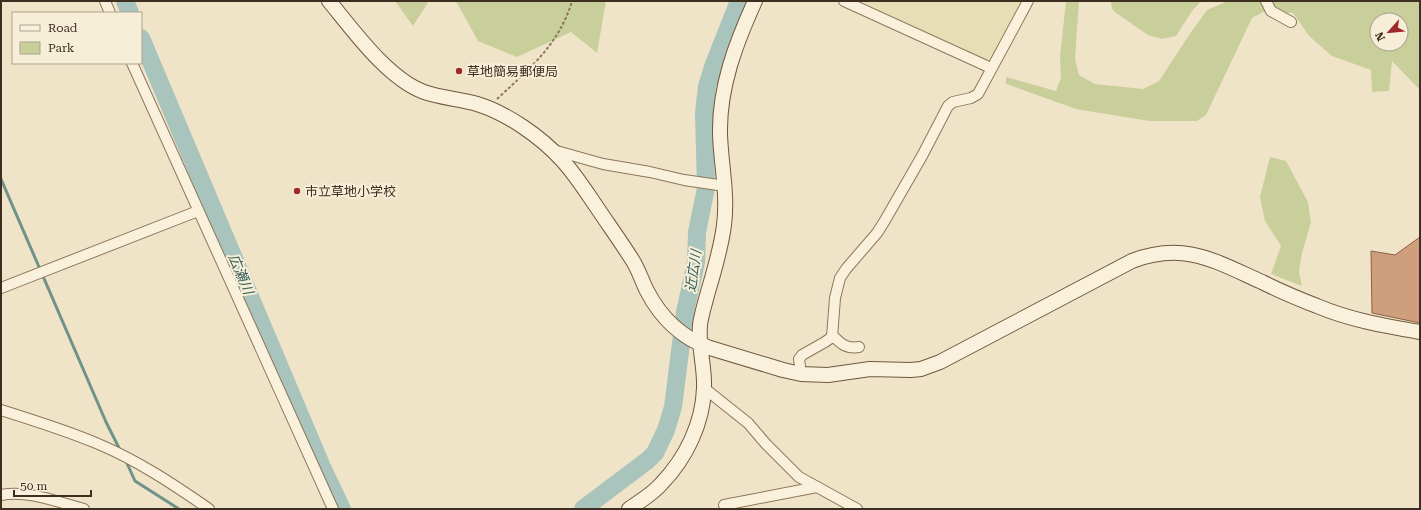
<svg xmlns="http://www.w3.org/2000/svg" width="1421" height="510" font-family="'Roboto Serif','Noto Sans JP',serif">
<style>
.farmland{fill:#e6deb5}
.green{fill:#c9cf9b;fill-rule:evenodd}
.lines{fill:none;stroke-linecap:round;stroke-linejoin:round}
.stream{stroke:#6f938a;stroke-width:3}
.river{stroke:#a9c4bc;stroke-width:18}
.building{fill:#cf9f7d;stroke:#8d5f41}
.street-casing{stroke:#8d765c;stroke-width:12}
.secondary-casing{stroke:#6f573f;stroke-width:16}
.path{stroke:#8d765c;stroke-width:2;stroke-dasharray:3 2;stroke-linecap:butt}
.street{stroke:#faf1dc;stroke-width:10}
.secondary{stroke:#faf1dc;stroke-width:14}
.poi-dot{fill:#9e2a2b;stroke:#f7eed8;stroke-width:1.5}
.labels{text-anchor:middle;stroke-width:4;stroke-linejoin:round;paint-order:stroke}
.poi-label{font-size:13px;fill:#3d2e20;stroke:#f7eed8;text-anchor:start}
.water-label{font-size:14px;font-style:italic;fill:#2f5d5a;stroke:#f7eed8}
</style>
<rect width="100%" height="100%" fill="#f0e4c8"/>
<polygon class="farmland" points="859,1 1021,1 991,58 987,59 985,62"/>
<g class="green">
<polygon points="395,1 429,1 413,26"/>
<polygon points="453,1 606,1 597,53 571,32 517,57 478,41 457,3"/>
<path d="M1066,1H1079L1075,59L1079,75L1095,84L1143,89L1159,81L1189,35L1207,10L1228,1H1420V90L1392,61L1389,91L1372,92L1371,70L1332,56L1309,36L1293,13L1263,12L1252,18L1206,115L1197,121H1149L1076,109L1006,84V77L1056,91L1061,78L1060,57ZM1377,20H1401V44H1377Z"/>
<polygon points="1111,1 1201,1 1192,11 1176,36 1162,39 1148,35 1116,13 1112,9"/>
<polygon points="1270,157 1286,161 1308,202 1311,222 1302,253 1299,272 1302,286 1271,274 1281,246 1265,221 1260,197"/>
</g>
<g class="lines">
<g class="stream">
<polyline points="1,179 106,422 120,450"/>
<polyline points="126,461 135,481 179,509"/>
</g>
<g class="river">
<polyline points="125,1 130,13"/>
<polyline points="141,38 322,467 342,509"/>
<polyline points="583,509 648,460 655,453 666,430 673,407 685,312 696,262 697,232 706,188 704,113 707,86 714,64 739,1"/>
</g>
</g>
<polygon class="building" points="1420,237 1420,323 1372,313 1371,251 1395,255"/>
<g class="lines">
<g class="street-casing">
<g id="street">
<polyline points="105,1 110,13"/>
<polyline points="844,1 991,68"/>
<polyline points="1266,1 1271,11 1291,22"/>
<polyline points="132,63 333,509"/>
<polyline points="553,150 603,164 650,172 684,180 725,186"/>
<polyline points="1,288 198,211"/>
<path d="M832,335C841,344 846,349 859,347"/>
<polyline points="801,374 799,359 802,355 825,342 832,337 835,298 840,278 846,269 877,233 884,222 922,156 948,106 953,102 971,98 978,94 1028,1"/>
<polyline points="704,388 748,423 766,444 799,477 857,509"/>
<path d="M1,410C33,420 65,430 96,443C137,460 173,484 209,509"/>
<path d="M1,495C29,490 57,502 84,509"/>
<polyline points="724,505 817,487"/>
</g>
</g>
<g class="secondary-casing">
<g id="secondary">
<path d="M329,1C353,30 388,79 424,92C441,98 460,99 477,104C507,113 541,137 562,160C575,174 585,190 596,206C608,224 621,242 633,261C639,271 642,281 647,291C661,318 682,338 710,348L783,370L801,374L828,375L870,369L911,370L921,369L940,362L1132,261C1184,241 1215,261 1262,282C1280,291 1299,299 1317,306C1350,320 1385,326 1420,332"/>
<path d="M629,509C640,501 653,494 662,483C686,458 703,423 704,388C705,367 698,346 700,325C701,316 704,307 706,299C713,274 721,250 724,225C728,194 721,165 720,134C719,87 736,43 755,1"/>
</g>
</g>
<path class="path" d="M497,99C529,69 559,45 572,1"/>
<use href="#street" class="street"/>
<use href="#secondary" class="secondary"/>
</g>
<g class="poi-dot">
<circle cx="459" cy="71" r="4"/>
<circle cx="297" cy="191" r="4"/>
</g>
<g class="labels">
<g class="poi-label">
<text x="467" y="76">草地簡易郵便局</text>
<text x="305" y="196">市立草地小学校</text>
</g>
<g class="water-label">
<text transform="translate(693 271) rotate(-81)" y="5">近広川</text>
<text transform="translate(241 274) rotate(67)" y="5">広瀬川</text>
</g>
</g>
<rect width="1421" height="510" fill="none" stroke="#3d2e20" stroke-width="4"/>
<rect x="12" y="12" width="130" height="52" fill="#f7eed8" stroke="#ada18e"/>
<rect x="20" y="25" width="20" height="6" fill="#faf1dc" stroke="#ada18e"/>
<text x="48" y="32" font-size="12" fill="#3d2e20">Road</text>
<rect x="20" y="42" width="20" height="12" fill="#c9cf9b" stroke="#ada18e"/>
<text x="48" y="52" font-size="12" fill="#3d2e20">Park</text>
<g transform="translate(1389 32) rotate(243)"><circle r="19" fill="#f7eed8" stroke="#ada18e"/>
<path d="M0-3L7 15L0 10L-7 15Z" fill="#9e2a2b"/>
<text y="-6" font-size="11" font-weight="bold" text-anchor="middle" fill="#3d2e20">N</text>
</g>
<path d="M14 490v6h77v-6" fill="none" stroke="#3d2e20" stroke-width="2"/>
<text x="20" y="490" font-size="12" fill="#3d2e20" stroke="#f7eed8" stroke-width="3" paint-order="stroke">50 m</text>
</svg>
